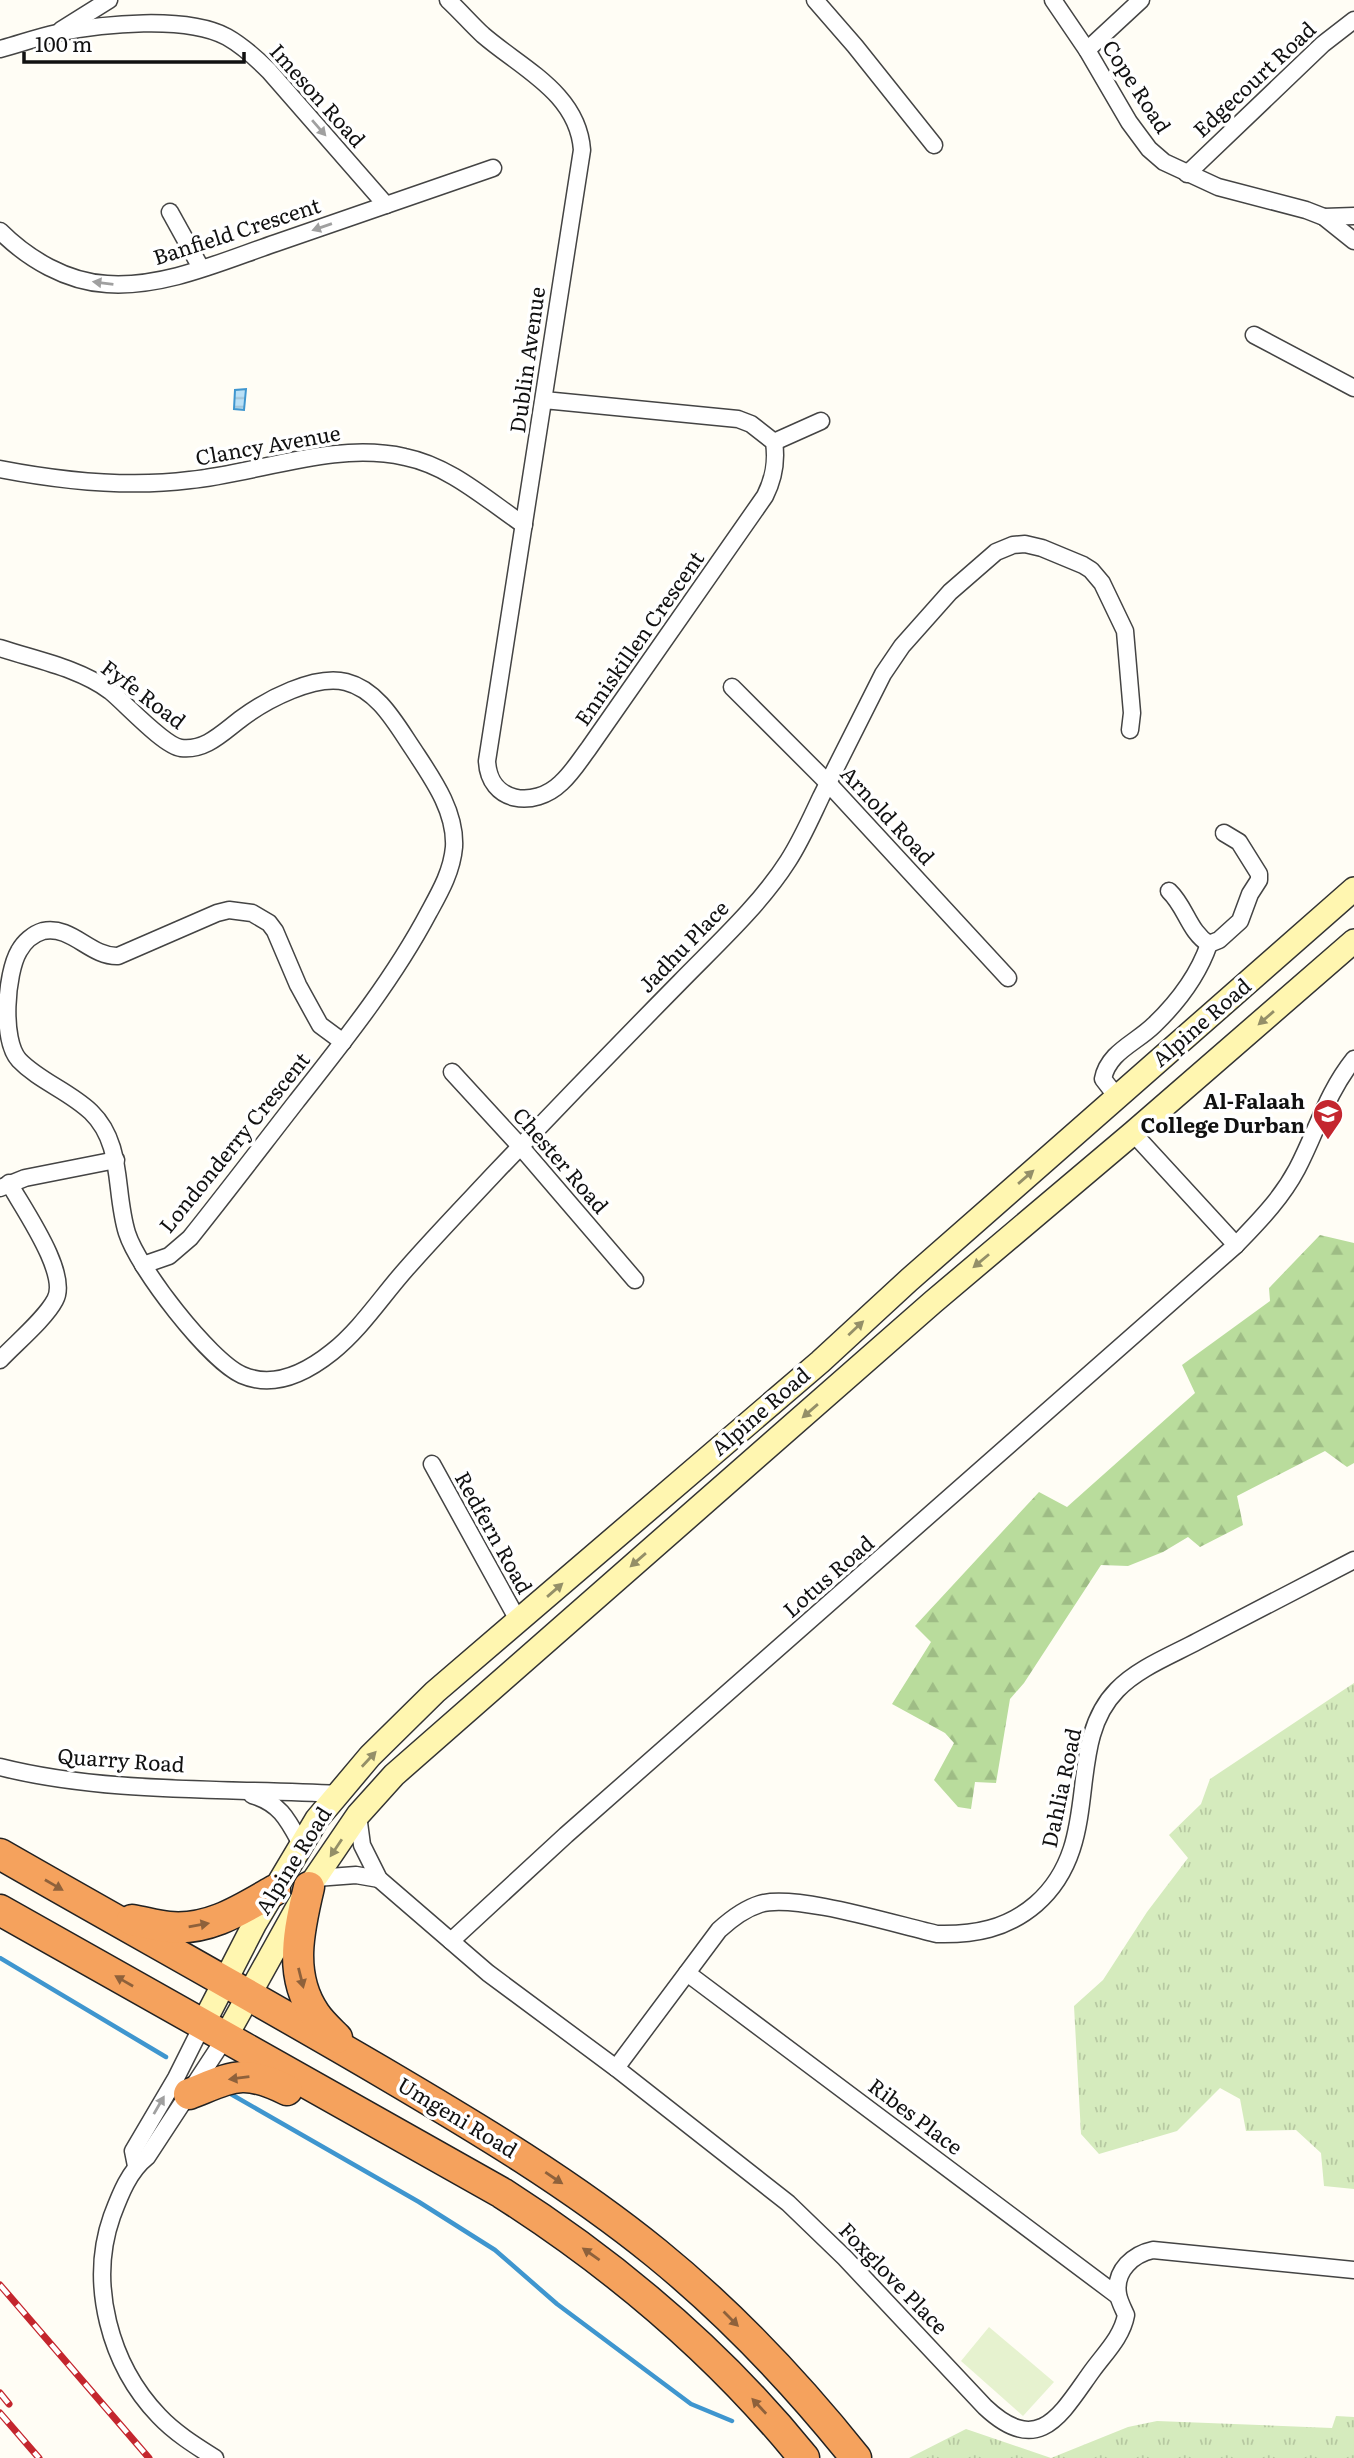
<svg xmlns="http://www.w3.org/2000/svg" width="1354" height="2458" font-family="Literata,serif">
<style>
.forest{fill:url(#forest-firs)}
.park{fill:url(#park-tufts)}
.pitch{fill:#e6f2cf}
.water{fill:url(#water-rules);stroke:#3f96cf;stroke-width:2}
.lines{fill:none;stroke-linecap:round;stroke-linejoin:round}
.stream{stroke:#3f96cf;stroke-width:4.5}
.street-casing{stroke:#444;stroke-width:19}
.secondary-casing{stroke:#333;stroke-width:26}
.highway-casing{stroke:#222;stroke-width:33}
.street{stroke:#fff;stroke-width:16}
.secondary{stroke:#fff6b0;stroke-width:23}
.highway{stroke:#f5a25d;stroke-width:30}
.rail-casing{stroke:#c4262e;stroke-width:7}
.rail{stroke:#fff;stroke-width:4.5;stroke-dasharray:13;stroke-linecap:butt}
.oneway{fill:#a0a0a0}
.oneway2{fill:#948f68}
.oneway3{fill:#8e613b}
.labels{text-anchor:middle;stroke-width:7;stroke-linejoin:round;paint-order:stroke}
.street-label{font-size:21px;fill:#111;stroke:#fff}
.poi-label{font-size:21px;font-weight:bold;fill:#111;stroke:#fff;text-anchor:end}
</style>
<defs>
<pattern id="forest-firs" width="22" height="20" patternUnits="userSpaceOnUse" patternTransform="scale(1.75)"><rect width="22" height="20" fill="#b9dc9c"/><path d="M5 1l3.5 6h-7zM16 11l3.5 6h-7z" fill="#9ebc85"/></pattern>
<pattern id="park-tufts" width="24" height="20" patternUnits="userSpaceOnUse" patternTransform="scale(1.75)"><rect width="24" height="20" fill="#d5ebbd"/><path d="M3 7l-1-3M5 7V3M7 7l1-3M15 17l-1-3M17 17v-4M19 17l1-3" fill="none" stroke="#b6c8a1"/></pattern>
<pattern id="water-rules" width="6" height="5" patternUnits="userSpaceOnUse" patternTransform="scale(1.75)"><rect width="6" height="5" fill="#b9e0f7"/><path d="M0 2.5h6" fill="none" stroke="#9ebfd3"/></pattern>
</defs>
<rect width="100%" height="100%" fill="#fffdf5"/>
<polygon class="forest" points="1320,1235 1354,1243 1354,1463 1347,1467 1325,1451 1237,1496 1243,1525 1200,1547 1188,1537 1163,1552 1128,1566 1101,1565 1024,1683 1010,1699 996,1783 975,1782 971,1809 958,1807 934,1780 954,1743 945,1733 892,1704 931,1642 915,1626 1039,1492 1067,1507 1195,1393 1182,1365 1270,1301 1269,1288"/>
<g class="park">
<polygon points="1354,1683 1354,2189 1324,2186 1321,2153 1296,2130 1246,2131 1240,2099 1220,2088 1177,2131 1099,2154 1081,2134 1074,2006 1103,1980 1147,1912 1188,1858 1169,1835 1201,1804 1210,1779"/>
<polygon points="1336,2416 1354,2417 1354,2458 909,2458 966,2429 1051,2458 1128,2427 1157,2421 1332,2428"/>
</g>
<polygon class="pitch" points="989,2327 1054,2382 1023,2416 961,2361"/>
<polygon class="water" points="246,389 244,410 234,409 235,390"/>
<g class="lines">
<g class="stream">
<polyline points="0,1958 166,2057"/>
<polyline points="229,2093 419,2202 495,2250 557,2304 691,2404 732,2421"/>
</g>
<g class="street-casing">
<g id="street">
<path d="M448,0C460,11 471,24 483,35C521,68 578,93 582,150L487,761C489,803 534,809 561,783C572,773 580,760 589,748L765,496C774,478 777,462 774,442L751,424L738,419L544,400"/>
<polyline points="815,0 855,46 934,145"/>
<polyline points="1053,0 1087,50 1129,122 1149,149 1164,162 1218,187 1306,210 1324,217 1354,241"/>
<polyline points="61,30 109,0"/>
<path d="M0,49C19,44 38,37 57,33C102,24 186,15 227,37C243,46 256,58 269,71L386,205"/>
<polyline points="1087,50 1141,0"/>
<polyline points="1187,174 1323,44 1354,20"/>
<polyline points="170,212 201,268"/>
<polyline points="1324,217 1354,216"/>
<path d="M0,231C28,259 67,282 107,284C164,288 223,261 276,243C349,218 421,193 493,168"/>
<polyline points="1254,335 1354,388"/>
<polyline points="774,442 821,421"/>
<path d="M0,469C62,481 127,488 190,480C260,473 334,441 405,457C450,466 487,500 524,525"/>
<path d="M0,648C36,660 79,668 110,691C126,704 164,746 181,748C206,751 223,732 242,718C266,700 315,674 346,682C378,690 396,724 413,749C432,778 456,811 454,847C452,871 440,892 429,912C393,980 344,1041 296,1102C261,1147 226,1193 190,1238L169,1256L143,1265"/>
<polyline points="732,687 828,783 1008,978"/>
<path d="M1169,891C1186,907 1189,932 1209,944L1219,940L1240,921L1250,894L1259,880V874L1239,842L1224,833"/>
<path d="M343,1042L320,1025L298,985L275,931L269,923L252,913L229,910L217,913L118,956C90,957 72,925 43,931C33,934 24,942 19,951C6,973 1,1040 19,1060C39,1081 69,1091 91,1112C124,1144 114,1191 127,1233C138,1268 209,1360 242,1375C274,1389 307,1372 332,1352C361,1329 382,1296 407,1268C435,1236 465,1205 495,1173C556,1109 618,1045 680,982C716,945 760,905 788,861C801,841 811,818 821,797C842,756 862,715 883,674L902,646L950,592L996,552L1013,545L1025,544L1042,548L1083,565L1091,570L1102,583L1125,631L1132,713L1130,730"/>
<polyline points="452,1072 520,1146 635,1280"/>
<path d="M1117,1097L1103,1079C1108,1052 1136,1043 1154,1025C1179,1001 1198,976 1209,944"/>
<polyline points="1133,1133 1236,1245"/>
<polyline points="0,1188 25,1178 116,1160"/>
<path d="M0,1360C16,1343 45,1319 55,1300C70,1274 22,1207 9,1183"/>
<polyline points="432,1464 519,1622"/>
<path d="M0,1767C107,1794 227,1788 337,1794"/>
<path d="M252,1795C280,1803 288,1820 301,1844"/>
<path d="M358,1815L362,1845L379,1879L488,1973L616,2068L788,2203L845,2258L985,2407C1039,2458 1061,2414 1092,2371C1105,2353 1122,2337 1126,2315C1123,2308 1119,2301 1118,2294C1114,2270 1134,2254 1153,2250L1354,2270"/>
<polyline points="316,1878 356,1875 379,1879"/>
<path d="M451,1941L566,1835L1236,1245C1259,1221 1281,1199 1297,1169C1317,1131 1326,1094 1354,1059"/>
<polyline points="687,1973 1118,2296"/>
<path d="M616,2068L719,1930C731,1919 744,1909 760,1904C795,1893 897,1925 937,1934C974,1935 1007,1929 1036,1904C1106,1843 1062,1746 1117,1690C1138,1668 1172,1655 1198,1641C1250,1614 1302,1587 1354,1560"/>
<polyline points="136,2166 133,2151 176,2078 202,2026"/>
<path d="M215,2458C196,2446 175,2433 159,2416C110,2365 88,2284 112,2216C120,2195 129,2171 147,2157L225,2038"/>
</g>
</g>
<g class="secondary-casing">
<g id="secondary">
<polyline points="202,2026 255,1923 317,1819 370,1756 435,1692 820,1362 909,1280 1354,889"/>
<polyline points="225,2038 309,1887 358,1815 394,1775 933,1302 1133,1133 1354,941"/>
</g>
</g>
<g class="highway-casing">
<g id="highway">
<path d="M0,1854C127,1927 256,1998 382,2072C477,2128 571,2184 656,2253C731,2314 796,2383 856,2458"/>
<path d="M309,1887C299,1929 288,1975 315,2014C321,2023 329,2030 337,2038"/>
<path d="M0,1910L502,2193C616,2266 719,2353 804,2458"/>
<path d="M132,1920C144,1922 157,1926 169,1927C209,1931 242,1909 275,1890"/>
<path d="M189,2094C233,2077 242,2068 287,2090"/>
</g>
</g>
<use href="#street" class="street"/>
<use href="#secondary" class="secondary"/>
<use href="#highway" class="highway"/>
<g class="rail-casing">
<g id="rail">
<polyline points="0,2285 149,2458"/>
<polyline points="0,2393 9,2404"/>
<polyline points="0,2413 39,2458"/>
</g>
</g>
<use href="#rail" class="rail"/>
</g>
<defs><path id="oneway-solid" d="M-6-.8H1V-3.2L6.5 0L1 3.2V.8H-6Z" transform="scale(1.75)"/></defs>
<g class="oneway">
<use href="#oneway-solid" transform="translate(319 128) rotate(49)"/>
<use href="#oneway-solid" transform="translate(322 227) rotate(161)"/>
<use href="#oneway-solid" transform="translate(103 283) rotate(-173)"/>
<use href="#oneway-solid" transform="translate(159 2105) rotate(-60)"/>
</g>
<g class="oneway2">
<use href="#oneway-solid" transform="translate(1266 1018) rotate(139)"/>
<use href="#oneway-solid" transform="translate(1026 1177) rotate(-41)"/>
<use href="#oneway-solid" transform="translate(981 1261) rotate(140)"/>
<use href="#oneway-solid" transform="translate(856 1328) rotate(-43)"/>
<use href="#oneway-solid" transform="translate(810 1411) rotate(139)"/>
<use href="#oneway-solid" transform="translate(638 1560) rotate(139)"/>
<use href="#oneway-solid" transform="translate(555 1590) rotate(-41)"/>
<use href="#oneway-solid" transform="translate(369 1759) rotate(-47)"/>
<use href="#oneway-solid" transform="translate(336 1848) rotate(124)"/>
</g>
<g class="oneway3">
<use href="#oneway-solid" transform="translate(54 1885) rotate(30)"/>
<use href="#oneway-solid" transform="translate(199 1925) rotate(-10)"/>
<use href="#oneway-solid" transform="translate(301 1978) rotate(76)"/>
<use href="#oneway-solid" transform="translate(124 1981) rotate(-150)"/>
<use href="#oneway-solid" transform="translate(239 2078) rotate(173)"/>
<use href="#oneway-solid" transform="translate(554 2178) rotate(34)"/>
<use href="#oneway-solid" transform="translate(591 2254) rotate(-145)"/>
<use href="#oneway-solid" transform="translate(731 2319) rotate(45)"/>
<use href="#oneway-solid" transform="translate(759 2406) rotate(-133)"/>
</g>
<defs>
<g id="school-pin" transform="scale(1.575)"><path d="M0 17L-7.5 6A9.5 9.5 0 1 1 7.5 6Z" fill="#c4262e" stroke="#fff"/><path d="M0-5L7-2L0 1L-7-2ZM-4 1L0 2.5L4 1V4Q0 6-4 4Z" fill="#fff"/></g>
</defs>
<g fill-rule="evenodd">
<use href="#school-pin" x="1328" y="1114"/>
</g>
<g class="labels">
<g class="street-label">
<text transform="translate(1255 80) rotate(-43)" y="7">Edgecourt Road</text>
<text transform="translate(1136 87) rotate(57)" y="7">Cope Road</text>
<text transform="translate(317 96) rotate(48)" y="7">Imeson Road</text>
<text transform="translate(237 232) rotate(-18)" y="7">Banfield Crescent</text>
<text transform="translate(528 360) rotate(-82)" y="7">Dublin Avenue</text>
<text transform="translate(268 446) rotate(-10)" y="7">Clancy Avenue</text>
<text transform="translate(640 639) rotate(-55)" y="7">Enniskillen Crescent</text>
<text transform="translate(143 695) rotate(37)" y="7">Fyfe Road</text>
<text transform="translate(887 816) rotate(47)" y="7">Arnold Road</text>
<text transform="translate(684 947) rotate(-46)" y="7">Jadhu Place</text>
<text transform="translate(1202 1023) rotate(-41)" y="7">Alpine Road</text>
<text transform="translate(235 1143) rotate(-51)" y="7">Londonderry Crescent</text>
<text transform="translate(560 1161) rotate(49)" y="7">Chester Road</text>
<text transform="translate(761 1412) rotate(-41)" y="7">Alpine Road</text>
<text transform="translate(493 1533) rotate(61)" y="7">Redfern Road</text>
<text transform="translate(829 1577) rotate(-41)" y="7">Lotus Road</text>
<text transform="translate(121 1761) rotate(4)" y="7">Quarry Road</text>
<text transform="translate(1062 1788) rotate(-78)" y="7">Dahlia Road</text>
<text transform="translate(294 1861) rotate(-58)" y="7">Alpine Road</text>
<text transform="translate(915 2117) rotate(37)" y="7">Ribes Place</text>
<text transform="translate(457 2118) rotate(31)" y="7">Umgeni Road</text>
<text transform="translate(893 2279) rotate(46)" y="7">Foxglove Place</text>
</g>
<g class="poi-label">
<text x="1305" y="1109">Al-Falaah<tspan x="1305" dy="24">College Durban</tspan></text>
</g>
</g>
<path d="M24 52v10h220v-10" fill="none" stroke="#111111" stroke-width="3.5"/>
<text x="35" y="52" font-size="21" fill="#111111" stroke="#ffffff" stroke-width="5" paint-order="stroke">100 m</text>
</svg>
